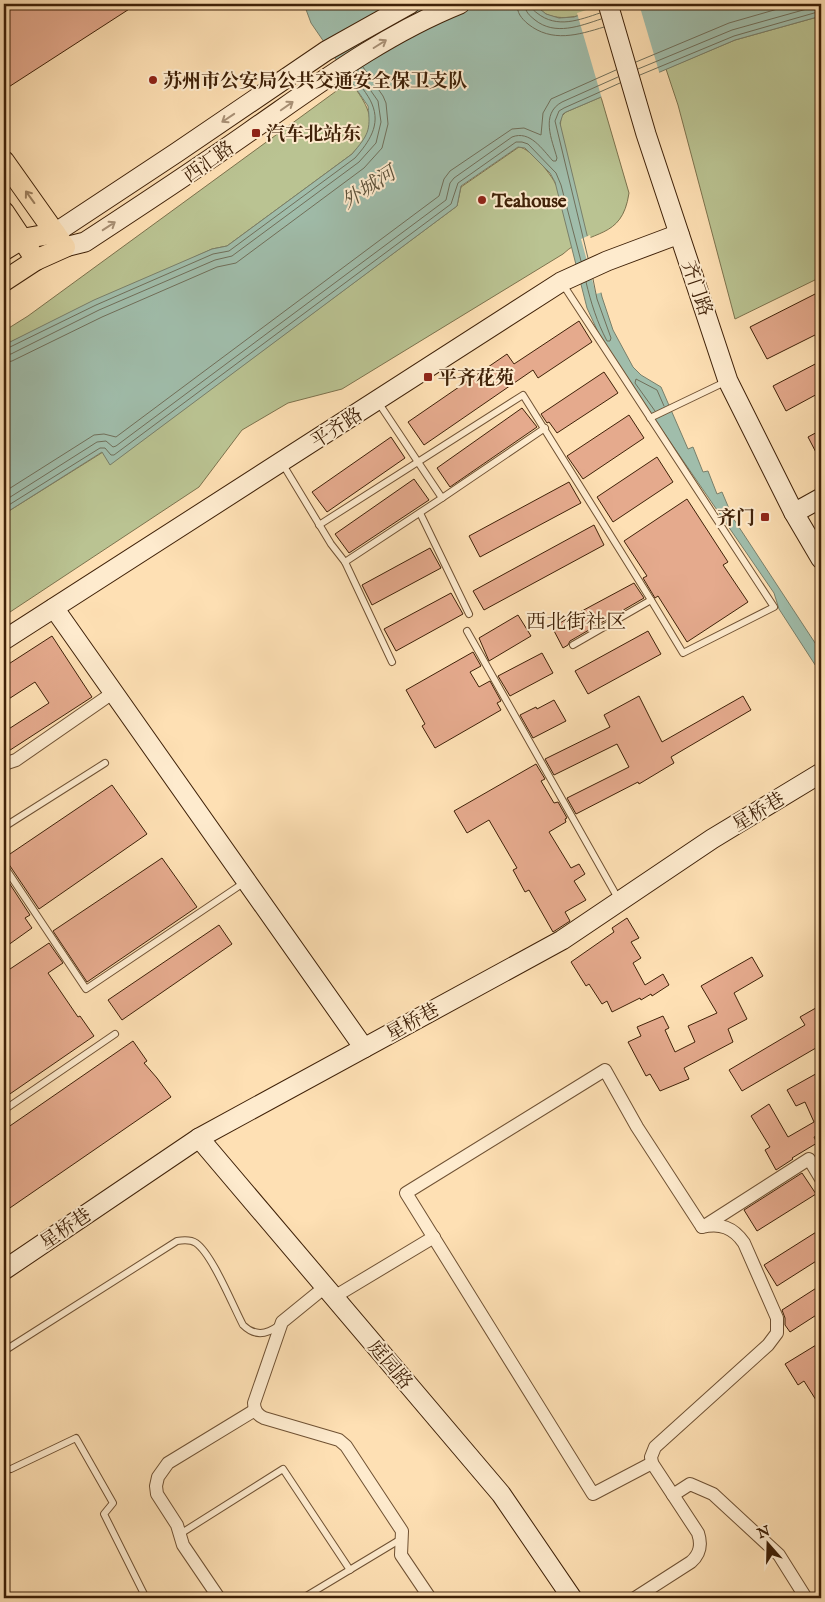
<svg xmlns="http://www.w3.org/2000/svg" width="825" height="1602" font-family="'IM FELL English','Noto Serif SC',serif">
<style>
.green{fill:#bac392;stroke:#7c724d}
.water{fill:#a0bdab;stroke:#797f6a}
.pier{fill:#fee0b4}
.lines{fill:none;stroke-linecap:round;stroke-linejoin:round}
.shore{stroke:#706f5a;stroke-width:1}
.building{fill:#e5aa8d;stroke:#3f2108}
.lane-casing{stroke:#6f5133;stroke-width:8}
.street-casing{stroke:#6f5133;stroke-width:14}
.secondary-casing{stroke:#3f2108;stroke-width:21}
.primary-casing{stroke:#3f2108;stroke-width:22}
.lane{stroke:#feebce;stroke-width:6}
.street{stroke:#feebce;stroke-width:12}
.secondary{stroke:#feebce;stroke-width:19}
.primary{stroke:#fee0b4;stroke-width:20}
.oneway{stroke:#a89075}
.oneway2{stroke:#9e805e}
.poi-dot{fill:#8f2418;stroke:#feebce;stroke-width:2}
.labels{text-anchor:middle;stroke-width:4;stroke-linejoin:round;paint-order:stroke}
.poi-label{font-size:19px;font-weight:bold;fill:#3f2108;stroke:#feebce;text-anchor:start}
.street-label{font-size:19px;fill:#3f2108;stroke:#feebce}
.water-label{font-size:20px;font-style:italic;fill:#5c5039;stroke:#feebce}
.neighbourhood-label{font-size:20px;fill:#3f2108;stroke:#feebce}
</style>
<rect width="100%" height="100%" fill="#fee0b4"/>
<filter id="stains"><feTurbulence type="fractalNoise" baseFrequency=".004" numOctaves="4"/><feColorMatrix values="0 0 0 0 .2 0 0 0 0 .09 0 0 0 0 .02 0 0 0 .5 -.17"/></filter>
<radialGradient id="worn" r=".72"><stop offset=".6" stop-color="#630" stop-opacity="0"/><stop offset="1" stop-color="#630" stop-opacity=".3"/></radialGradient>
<g class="green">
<path d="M534,4H611C593,13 565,23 546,14C541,11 537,7 534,4Z"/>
<polygon points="821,16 821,277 735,319 678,105 666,69 735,40"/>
<path d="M350,81C362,98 378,117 365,138C362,144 356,149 352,154L227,246L212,249L4,345V331L28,316Z"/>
<path d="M601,97L629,193C622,241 591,228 563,254L342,389L288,403L242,430L199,487L4,616V514L103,452L110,464L457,206L461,187L519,147C530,148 552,175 556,185L561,117L566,112Z"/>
</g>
<path class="water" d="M304,4H534L546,14L559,18L574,17L611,4H821V16L735,40L566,112L563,114L560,123L602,297L613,330L633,367L641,375L661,387L688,449L693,447L703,472L708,471L717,494L722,492L733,518L821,652V674L779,609L774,593L605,347L587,308L555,182L550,173L525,148L518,147L461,186L457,206L110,465L102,452L4,514V345L94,300L212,249L227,246L352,154C368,135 371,131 368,106L311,23Z"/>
<g class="pier">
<polygon points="605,4 639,4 660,75 602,99 577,13"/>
<polygon points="590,235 603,292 596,294 581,239"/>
</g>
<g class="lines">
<g class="shore">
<path d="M517,4C517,13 521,18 528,24C552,43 578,35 604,27"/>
<path d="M525,4C525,12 529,15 535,20C555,36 580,26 601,19"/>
<path d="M531,4C532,9 533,10 537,13C557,29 579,20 600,13"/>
<polyline points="636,62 729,23 795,4"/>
<polyline points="638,69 732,30 821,5"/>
<polyline points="640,75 734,36 821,11"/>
<polyline points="588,258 555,121 559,111 564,108 620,83"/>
<path d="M586,282C591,303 597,322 607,341H610L611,338L597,299L593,279"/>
<path d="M4,349L8,348L96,305L213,254L229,251L355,158C369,142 381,125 372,104C368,94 358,83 352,74"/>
<polyline points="4,355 11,354 99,310 215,260 232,256 359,162 376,143 381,122 378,101 357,71"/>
<polyline points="4,363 12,361 102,317 217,267 236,263 364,168 382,148 388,124 386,103 383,96 363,67"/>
<polyline points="655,411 635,383 636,379 657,390 664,406"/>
<polyline points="4,492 94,435 104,434 116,437 439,196 444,179 450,171 512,129 524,128 541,135 543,113 551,99 616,70"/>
<path d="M4,501L97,442L106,441L113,447L116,446L446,200L450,183L454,178L512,137C530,130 542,149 553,161H556L557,158C552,140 540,114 562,102L618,77"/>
<polyline points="4,508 100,448 105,448 111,455 114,455 451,204 458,183 516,142 522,142 528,144 556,173 561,185 581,261"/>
</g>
</g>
<g class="building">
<polygon points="4,4 137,4 4,90"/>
<polygon points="821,291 821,332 767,359 750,327"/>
<polygon points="579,321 592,342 538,378 533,370 424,445 408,422 507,354 514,364"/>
<polygon points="821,361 821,392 786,411 773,386"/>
<polygon points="604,372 618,393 557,433 549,422 547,423 541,414"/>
<polygon points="522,408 537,427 450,487 437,468"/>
<polygon points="629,415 644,438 583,479 567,456"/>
<polygon points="821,430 821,462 808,437"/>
<polygon points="391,437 405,458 327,512 312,492"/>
<polygon points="657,457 673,482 613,522 597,497"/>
<polygon points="414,479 429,500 349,553 335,534"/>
<polygon points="569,482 581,503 480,557 469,536"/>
<polygon points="687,499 728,562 723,565 748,602 687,642 658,596 655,598 643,578 647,576 624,541"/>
<polygon points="594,525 604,545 484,610 473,591"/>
<polygon points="430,548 441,568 372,605 362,585"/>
<polygon points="634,583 644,598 570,641 568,645 563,648 552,627"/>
<polygon points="451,593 463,614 396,651 384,629"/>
<polygon points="518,615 531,636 489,661 479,638"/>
<polygon points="648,631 661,654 588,694 575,671"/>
<polygon points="52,636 92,697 4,754 4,732 49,703 35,682 4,702 4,667"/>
<polygon points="473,652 481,666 470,672 479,687 490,681 501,701 497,703 501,710 435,748 422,726 425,724 406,690"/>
<polygon points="542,653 553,673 510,696 498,676"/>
<polygon points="639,696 662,742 743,696 751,710 671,757 674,763 639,784 638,782 576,814 567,798 629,767 617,744 554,775 545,759 610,727 604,715"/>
<polygon points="554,700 566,721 533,738 520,715 536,707 537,709"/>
<polygon points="536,764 545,779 541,781 554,803 558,802 567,818 565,819 566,822 549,832 571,868 579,864 585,874 574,881 586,900 565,912 570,921 553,932 529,890 525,892 513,870 517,868 489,820 467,833 454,811"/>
<polygon points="112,785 147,834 39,909 8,863 4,861 4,858"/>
<polygon points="162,858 197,907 87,982 53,931"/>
<polygon points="4,875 30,915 25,918 32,928 4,948"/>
<polygon points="627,918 639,938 631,942 641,958 633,963 645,985 663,974 669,985 652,996 651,994 641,1000 640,998 612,1012 607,1001 602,1004 589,984 586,986 571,962 614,932 612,928"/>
<polygon points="219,925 232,944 122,1020 108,1000"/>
<polygon points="49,943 63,963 48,973 78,1017 80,1016 94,1036 4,1098 4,973"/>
<polygon points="752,957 763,976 734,993 747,1019 728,1029 733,1042 684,1068 689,1079 660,1091 650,1074 646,1076 628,1042 641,1036 637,1027 663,1016 669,1028 665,1030 675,1052 695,1042 688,1026 717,1013 701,986"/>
<polygon points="821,1005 821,1045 742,1091 729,1070 805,1025 800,1017"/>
<polygon points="133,1041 147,1061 144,1063 157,1078 171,1097 4,1212 4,1130"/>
<polygon points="821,1071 821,1136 820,1134 814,1137 817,1143 792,1158 793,1159 776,1170 765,1150 770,1147 751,1116 769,1104 788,1137 814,1122 805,1102 796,1106 787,1090"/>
<polygon points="802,1173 816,1194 757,1231 744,1210"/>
<polygon points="821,1229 821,1258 777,1286 764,1265"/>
<polygon points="821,1285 821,1312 790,1332 785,1325 785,1318 782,1310"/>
<polygon points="821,1342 821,1408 804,1381 798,1385 785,1364"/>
</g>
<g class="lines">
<g class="lane-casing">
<g id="lane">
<polyline points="562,283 774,607 683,653 651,600 573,645"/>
<polyline points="378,402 442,498 545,428"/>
<polyline points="650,418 725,382"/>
<polyline points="282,463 331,544 345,562 392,662"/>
<polyline points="420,513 469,614"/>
<polyline points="319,525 523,395 651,600"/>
<polyline points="345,562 442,498"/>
<polyline points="467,631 619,900"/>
<polyline points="4,827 105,763"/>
<polyline points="4,866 86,989 245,882"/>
<polyline points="4,1110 115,1034"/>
<path d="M4,1351L177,1241C183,1240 190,1239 196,1243C212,1254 233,1306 243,1325C254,1336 266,1335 278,1326"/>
<polyline points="11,1469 76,1438 113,1503 104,1514 146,1598"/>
<polyline points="180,1534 283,1469 350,1570"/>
<polyline points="303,1598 401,1539"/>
</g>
</g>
<g class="street-casing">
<g id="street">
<polyline points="4,764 16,760 114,692"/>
<polyline points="706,1225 809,1159 821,1179"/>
<path d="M325,1287L282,1322L254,1403C254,1410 257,1415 264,1418L339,1440L346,1446L402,1531L401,1555L430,1598"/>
<polyline points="334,1297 434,1237"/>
<polyline points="652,1463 593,1494 406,1193 605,1070 637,1127 702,1227"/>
<polyline points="673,1495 690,1484 713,1494 779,1555 806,1598"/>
<polyline points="219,1598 183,1545 177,1525 157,1494 156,1486 158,1477 168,1463 255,1410"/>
<path d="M635,1598L691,1562C700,1554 702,1545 698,1533L652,1463L651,1457L655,1447L768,1345L777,1333V1318L744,1243C733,1227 720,1223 702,1227"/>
</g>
</g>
<g class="secondary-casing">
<g id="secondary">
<polyline points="608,4 646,134 728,381 794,513 821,559"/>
<polyline points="55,233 176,153 326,51 410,4"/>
<path d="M65,247L85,242C140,206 195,170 249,132C317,85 383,35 460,4"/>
<polyline points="794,513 821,498"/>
<polyline points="54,608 364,1048"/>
<polyline points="4,640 561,282 607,261 679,234"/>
<polyline points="199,1138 501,1494 572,1598"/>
<polyline points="4,1270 199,1138 562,940 712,839 821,773"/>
</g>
</g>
<g class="primary-casing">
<g id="primary">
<polyline points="4,161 65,247 36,260 4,281"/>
<polyline points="4,212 36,260"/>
<polyline points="4,250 22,239 55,233"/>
</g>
</g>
<use href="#lane" class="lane"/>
<use href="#street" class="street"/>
<use href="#secondary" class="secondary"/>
<use href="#primary" class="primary"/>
</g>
<defs><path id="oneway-shaft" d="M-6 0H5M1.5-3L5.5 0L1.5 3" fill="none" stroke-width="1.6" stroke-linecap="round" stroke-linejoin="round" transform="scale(1.25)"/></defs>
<g class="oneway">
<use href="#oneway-shaft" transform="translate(380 44) rotate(-32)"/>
<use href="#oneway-shaft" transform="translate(287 106) rotate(-35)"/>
<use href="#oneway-shaft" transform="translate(228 118) rotate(146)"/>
<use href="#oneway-shaft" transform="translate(109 226) rotate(-33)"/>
</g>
<use class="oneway2" href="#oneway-shaft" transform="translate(30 197) rotate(-126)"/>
<g class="poi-dot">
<circle cx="153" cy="80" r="5"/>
<rect x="251" y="128" width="10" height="10" rx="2.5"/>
<circle cx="482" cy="200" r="5"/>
<rect x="423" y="372" width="10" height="10" rx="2.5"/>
<rect x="760" y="512" width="10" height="10" rx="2.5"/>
</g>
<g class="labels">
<g class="poi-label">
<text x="163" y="87">苏州市公安局公共交通安全保卫支队</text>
<text x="266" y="140">汽车北站东</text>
<text x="492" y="207">Teahouse</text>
<text x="438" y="384">平齐花苑</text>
<text x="755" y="524" text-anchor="end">齐门</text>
</g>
<g class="street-label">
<text transform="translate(208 161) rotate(-35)" y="7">西汇路</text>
<text transform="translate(698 288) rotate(71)" y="7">齐门路</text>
<text transform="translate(336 427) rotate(-33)" y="7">平齐路</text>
<text transform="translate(758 811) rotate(-31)" y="7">星桥巷</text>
<text transform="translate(412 1021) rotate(-29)" y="7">星桥巷</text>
<text transform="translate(65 1228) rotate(-34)" y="7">星桥巷</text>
<text transform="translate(391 1364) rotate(50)" y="7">庭园路</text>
</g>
<g class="water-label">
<text transform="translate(368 187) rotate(-33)" y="7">外城河</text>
</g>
<g class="neighbourhood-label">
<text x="576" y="628">西北街社区</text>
</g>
</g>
<rect width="825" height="1602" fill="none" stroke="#fee0b4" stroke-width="20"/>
<rect x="5" y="5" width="815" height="1592" fill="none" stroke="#3f2108" stroke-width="2.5"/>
<rect x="10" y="10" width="805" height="1582" fill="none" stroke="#3f2108"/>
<g transform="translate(768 1544) rotate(340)" stroke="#feebce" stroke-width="4" paint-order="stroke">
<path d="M0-4L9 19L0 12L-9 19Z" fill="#3f2108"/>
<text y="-8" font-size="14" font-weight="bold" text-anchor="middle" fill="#3f2108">N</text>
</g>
<rect width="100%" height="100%" filter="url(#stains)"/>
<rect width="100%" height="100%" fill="url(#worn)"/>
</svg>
